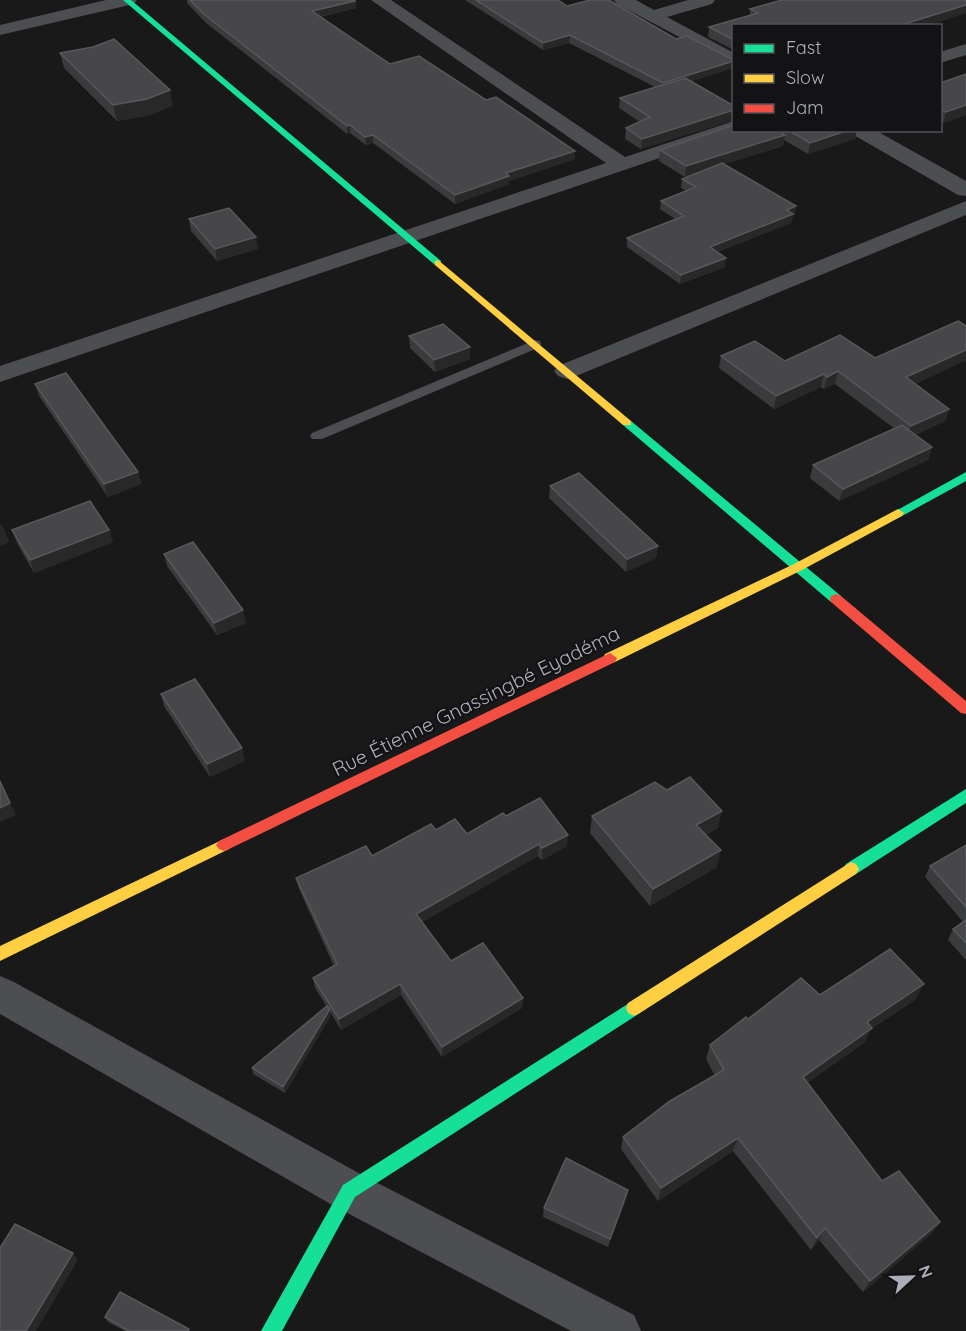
<svg xmlns="http://www.w3.org/2000/svg" width="966" height="1331" font-family="Quicksand,sans-serif">
<style>
.lines{fill:none;stroke-linecap:round;stroke-linejoin:round}
.lane{fill:#4d4e52;fill-rule:evenodd}
.street{fill:#4d4e52;fill-rule:evenodd}
.fast{fill:#16e098;fill-rule:evenodd}
.slow{fill:#ffcf43;fill-rule:evenodd}
.jam{fill:#f24e42;fill-rule:evenodd}
.wall{fill:#3a3b3c}
.shaded-wall{fill:#282829}
.building{fill:#47474a;stroke:#56585b;stroke-width:1.5}
.labels{text-anchor:middle;stroke-width:4.5;stroke-linejoin:round;paint-order:stroke}
.street-label{font-size:20px;fill:#abafb9;stroke:#131315}
</style>
<rect width="100%" height="100%" fill="#191919"/>
<g class="lines">
<polygon class="lane" points="535,340 540,341 541,344 540,347 322,439 312,439 310,436 312,433"/>
<g class="street">
<polygon points="106,0 137,0 134,4 0,35 0,25"/>
<polygon points="371,0 391,0 625,157 734,121 734,130 742,130 0,382 0,366 606,163"/>
<polygon points="614,0 636,0 654,10 688,0 715,0 712,4 667,17 734,53 734,66 617,4"/>
<polygon points="966,44 966,55 940,63 940,52"/>
<polygon points="849,130 875,130 966,181 966,196 958,195 852,134"/>
<polygon points="966,201 966,215 576,376 567,379 558,376 554,371 558,366"/>
<polygon points="0,976 14,982 364,1176 634,1315 641,1331 571,1331 334,1206 0,1014"/>
</g>
<g class="fast">
<polygon points="123,0 131,0 441,261 441,265 435,265"/>
<polygon points="627,420 631,421 841,596 842,599 841,602 831,602 623,425 621,423"/>
<polygon points="966,472 966,481 902,516 898,517 892,513"/>
<polygon points="966,789 966,803 856,874 851,876 846,874 843,869 846,864"/>
<polygon points="634,1000 640,1003 642,1008 640,1013 355,1197 282,1331 261,1331 343,1185"/>
</g>
<g class="slow">
<polygon points="438,260 631,421 631,425 623,425 435,265 435,261"/>
<polygon points="898,509 904,513 902,516 802,570 615,662 610,663 603,658 605,654 794,564"/>
<polygon points="224,839 229,841 232,845 229,849 0,961 0,946"/>
<polygon points="851,862 856,864 859,869 856,874 640,1013 634,1016 628,1013 626,1008 628,1003"/>
</g>
<g class="jam">
<polygon points="836,594 841,596 966,701 966,714 961,713 831,602 830,599 831,596"/>
<polygon points="610,653 617,658 615,662 229,849 224,851 219,849 216,845 219,841"/>
</g>
</g>
<g class="wall">
<polygon points="187,0 354,0 355,1 356,8 320,17 390,64 575,159 509,181 509,184 455,204 373,143 366,145 350,133 347,134 206,23 187,3"/>
<polygon points="465,0 558,0 692,81 734,106 734,120 641,149 625,139 626,128 640,122 619,108 620,98 655,87 569,43 543,50"/>
<polygon points="966,0 966,13 926,26 734,26 734,50 708,37 709,27 750,15 750,9"/>
<polygon points="60,53 170,90 172,106 150,115 117,121 64,68"/>
<polygon points="966,74 966,115 943,123 940,121 940,83"/>
<polygon points="734,130 857,130 855,139 808,154 784,140 783,146 724,164 795,215 793,216 791,223 717,252 725,267 680,284 627,247 627,238 675,219 660,209 661,201 687,191 681,188 682,179 695,174 685,177 659,161 660,150"/>
<polygon points="189,219 258,249 217,261 191,231"/>
<polygon points="966,326 966,360 915,384 949,409 945,421 915,435 932,447 928,460 839,501 810,478 813,465 895,429 835,384 824,389 821,387 774,409 719,368 721,356 785,361 875,358"/>
<polygon points="409,336 470,359 435,372 410,348"/>
<polygon points="35,384 138,472 141,484 108,497 39,396"/>
<polygon points="550,486 658,546 656,558 626,572 549,498"/>
<polygon points="12,530 109,530 113,542 34,573 17,543"/>
<polygon points="164,554 246,623 217,635 167,566"/>
<polygon points="161,694 242,748 244,761 210,777 164,706"/>
<polygon points="506,816 567,846 542,860 538,856 422,922 451,961 523,998 522,1008 442,1057 401,995 341,1030 331,1013 331,1015 285,1093 253,1074 252,1068 327,1007 315,988 313,978 334,966 299,889 296,878 372,856 436,830 467,834"/>
<polygon points="592,816 718,828 706,835 717,867 650,906 590,833"/>
<polygon points="966,845 966,960 948,940 953,929 963,922 925,877 930,866"/>
<polygon points="820,995 916,999 871,1029 865,1042 807,1083 882,1181 940,1222 931,1234 863,1292 819,1240 811,1250 733,1151 658,1201 621,1149 623,1137 715,1076 706,1059 710,1045 748,1019"/>
<polygon points="626,1199 608,1247 543,1217 544,1208"/>
<polygon points="105,1317 189,1329 190,1331 125,1331 108,1322"/>
</g>
<g class="shaded-wall">
<polygon points="355,1 356,8 312,18 312,11"/>
<polygon points="966,5 966,13 926,26 898,26"/>
<polygon points="570,35 569,43 543,50 543,43"/>
<polygon points="734,61 734,68 662,91 663,83"/>
<polygon points="170,90 172,106 150,115 117,121 113,105"/>
<polygon points="966,105 966,115 943,123 946,112"/>
<polygon points="734,110 734,120 641,149 642,139"/>
<polygon points="350,125 350,133 347,134 347,126"/>
<polygon points="849,130 857,130 855,139 808,154 810,143"/>
<polygon points="373,135 373,143 366,145 365,137"/>
<polygon points="785,135 783,146 685,177 686,166"/>
<polygon points="575,151 575,159 509,181 509,184 455,204 455,195 506,173"/>
<polygon points="796,206 795,215 793,216 791,223 708,255 710,247"/>
<polygon points="256,237 258,249 217,261 215,249"/>
<polygon points="726,258 725,267 680,284 681,275"/>
<polygon points="470,347 470,359 435,372 434,360"/>
<polygon points="966,350 966,360 902,390 906,377"/>
<polygon points="838,371 835,384 824,389 827,377"/>
<polygon points="824,374 821,387 774,409 776,396"/>
<polygon points="949,409 945,421 907,438 911,426"/>
<polygon points="932,447 928,460 839,501 843,489"/>
<polygon points="138,472 141,484 108,497 104,484"/>
<polygon points="2,524 9,542 0,546 0,525"/>
<polygon points="109,530 113,542 34,573 30,560"/>
<polygon points="658,546 656,558 626,572 627,559"/>
<polygon points="243,610 246,623 217,635 214,623"/>
<polygon points="242,748 244,761 210,777 207,764"/>
<polygon points="10,803 16,815 0,822 0,808"/>
<polygon points="722,811 718,828 693,842 696,825"/>
<polygon points="568,835 567,846 542,860 542,848"/>
<polygon points="539,844 538,856 417,925 416,914"/>
<polygon points="721,850 717,867 650,906 653,889"/>
<polygon points="400,984 401,995 341,1030 339,1019"/>
<polygon points="924,984 916,999 871,1029 865,1042 797,1090 803,1077 867,1022"/>
<polygon points="523,998 522,1008 442,1057 442,1047"/>
<polygon points="330,1009 331,1015 285,1093 283,1087"/>
<polygon points="738,1138 733,1151 658,1201 661,1188"/>
<polygon points="628,1190 626,1199 608,1247 610,1239"/>
<polygon points="940,1222 931,1234 863,1292 870,1281"/>
<polygon points="825,1228 819,1240 811,1250 817,1238"/>
<polygon points="73,1253 78,1260 36,1331 26,1331"/>
</g>
<g class="building">
<polygon points="190,0 354,0 355,1 312,11 390,64 419,56 486,100 496,97 575,151 506,173 509,176 455,195 373,135 365,137 350,125 347,126 205,15"/>
<polygon points="476,0 558,0 567,6 590,0 609,0 676,39 687,36 734,60 734,61 663,83 570,35 543,43"/>
<polygon points="782,0 966,0 966,5 898,26 734,26 734,40 709,27 758,13 750,9"/>
<polygon points="114,39 170,90 147,99 113,105 60,53 93,47"/>
<polygon points="966,74 966,105 946,112 940,109 940,83"/>
<polygon points="685,78 734,106 734,110 642,139 626,128 650,117 620,98"/>
<polygon points="734,125 734,130 777,130 785,135 686,166 660,150"/>
<polygon points="788,130 849,130 810,143"/>
<polygon points="722,163 796,206 787,210 793,214 710,247 726,258 681,275 627,238 684,216 661,201 696,187 682,179"/>
<polygon points="229,208 256,237 215,249 189,219"/>
<polygon points="958,321 966,326 966,350 906,377 949,409 911,426 838,371 827,377 824,374 776,396 721,356 755,341 785,361 840,335 875,358"/>
<polygon points="443,324 470,347 434,360 409,336"/>
<polygon points="66,373 138,472 104,484 35,384"/>
<polygon points="902,425 932,447 843,489 813,465"/>
<polygon points="579,473 658,546 627,559 550,486"/>
<polygon points="90,501 109,530 30,560 12,530"/>
<polygon points="193,542 243,610 214,623 164,554"/>
<polygon points="195,679 242,748 207,764 161,694"/>
<polygon points="690,777 722,811 696,825 721,850 653,889 592,816 655,782 667,790"/>
<polygon points="0,781 10,803 0,808"/>
<polygon points="540,798 568,835 542,848 539,844 416,914 451,961 483,943 523,998 442,1047 400,984 339,1019 313,978 337,964 296,878 366,846 372,856 431,824 436,830 455,819 467,834 503,813 506,816"/>
<polygon points="966,845 966,907 930,866"/>
<polygon points="966,920 966,943 953,929"/>
<polygon points="890,949 924,984 867,1022 872,1028 803,1077 882,1181 899,1171 940,1222 870,1281 825,1228 817,1238 738,1138 661,1188 623,1137 670,1101 724,1070 710,1045 746,1017 748,1019 801,978 820,995"/>
<polygon points="327,1006 330,1009 283,1087 252,1068"/>
<polygon points="566,1158 628,1190 610,1239 544,1208"/>
<polygon points="15,1224 73,1253 26,1331 0,1331 0,1248"/>
<polygon points="120,1292 189,1329 188,1331 129,1331 105,1317"/>
</g>
<g class="labels">
<g class="street-label">
<text transform="translate(476 701) rotate(-26)" y="7">Rue Étienne Gnassingbé Eyadéma</text>
</g>
</g>
<rect x="732" y="24" width="210" height="108" fill="#131315" stroke="#505157" stroke-width="1.5"/>
<rect x="744" y="44" width="30" height="9" fill="#16e098" stroke="#505157" stroke-width="1.5"/>
<text x="786" y="54" font-size="18" fill="#abafb9">Fast</text>
<rect x="744" y="74" width="30" height="9" fill="#ffcf43" stroke="#505157" stroke-width="1.5"/>
<text x="786" y="84" font-size="18" fill="#abafb9">Slow</text>
<rect x="744" y="104" width="30" height="9" fill="#f24e42" stroke="#505157" stroke-width="1.5"/>
<text x="786" y="114" font-size="18" fill="#abafb9">Jam</text>
<g transform="translate(912 1277) rotate(68)" stroke="#131315" stroke-width="4.5" paint-order="stroke">
<path d="M0-4.5L10 22L0 15L-10 22Z" fill="#abafb9"/>
<text y="-9" font-size="16" font-weight="bold" text-anchor="middle" fill="#abafb9">N</text>
</g>
</svg>
